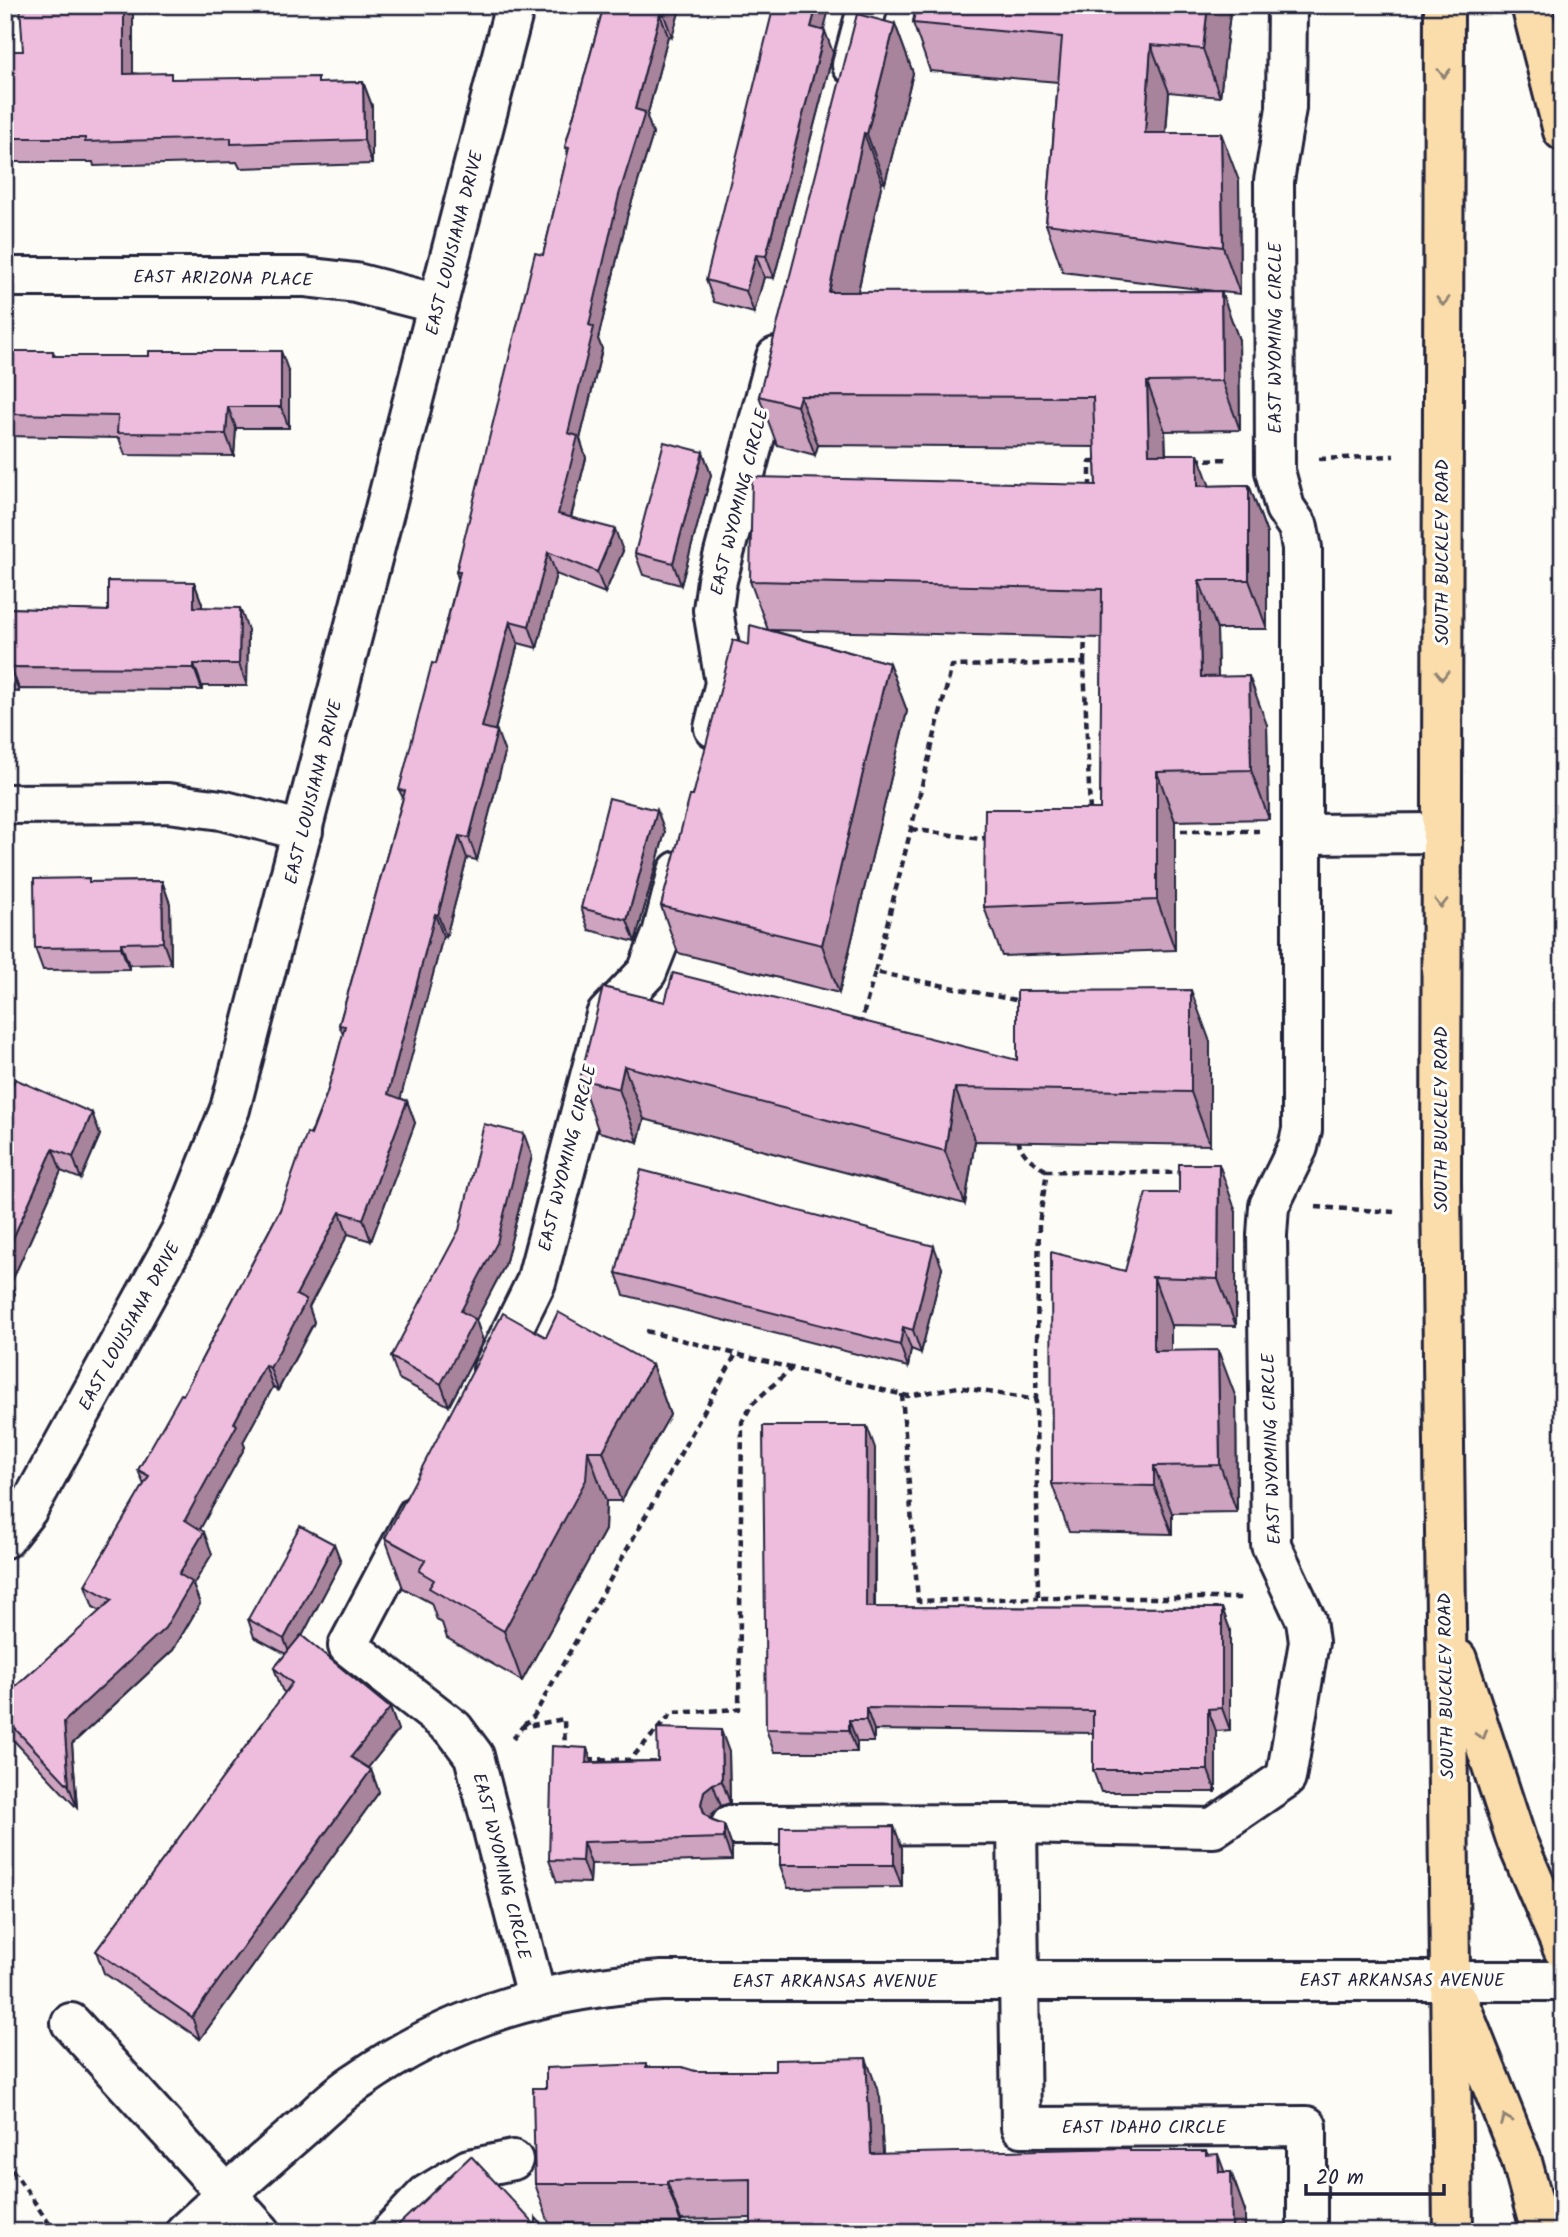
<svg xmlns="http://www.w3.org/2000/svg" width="1568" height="2237" font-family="Kalam,sans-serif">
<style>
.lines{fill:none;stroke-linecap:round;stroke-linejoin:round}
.minor-casing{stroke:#22223b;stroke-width:44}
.major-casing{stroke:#22223b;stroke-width:44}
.path{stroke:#22223b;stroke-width:4.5;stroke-dasharray:7 5;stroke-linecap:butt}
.minor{stroke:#fdfcf7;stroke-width:38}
.major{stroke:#faddab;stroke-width:38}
.wall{fill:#cda3bf;stroke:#22223b;stroke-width:2}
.shaded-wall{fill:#a7849b;stroke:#22223b;stroke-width:2}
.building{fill:#eebdde;stroke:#22223b;stroke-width:2}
.oneway{stroke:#8e8073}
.labels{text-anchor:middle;stroke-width:6;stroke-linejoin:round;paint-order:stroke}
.street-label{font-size:18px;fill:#22223b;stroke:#fdfcf7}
</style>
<rect width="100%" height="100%" fill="#fdfcf7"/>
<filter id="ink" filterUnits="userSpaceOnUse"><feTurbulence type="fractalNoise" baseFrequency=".0143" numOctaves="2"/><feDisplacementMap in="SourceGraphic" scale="14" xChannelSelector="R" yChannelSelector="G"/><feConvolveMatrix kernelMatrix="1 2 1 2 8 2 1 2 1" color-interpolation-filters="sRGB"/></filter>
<g filter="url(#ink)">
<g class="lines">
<g class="minor-casing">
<g id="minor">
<polyline points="852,65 868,5"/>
<polyline points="5,277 304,277 356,283 438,304"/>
<polyline points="714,728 725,683 713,610 717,580 776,357"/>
<polyline points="5,804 168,803 221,810 303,831"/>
<polyline points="1302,834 1441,833"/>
<polyline points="493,1369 536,1282 606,1015 647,972 662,934 678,871"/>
<polyline points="417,1515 348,1646 454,1729 474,1756 536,1997"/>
<polyline points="5,1538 28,1509 181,1231 230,1109 515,5"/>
<polyline points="1017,1824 1021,2127 1307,2126 1307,2232"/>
<polyline points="731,1825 1017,1824 1213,1828 1286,1778 1309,1642 1306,1620 1271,1545 1267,1235 1269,1206 1298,1147 1302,1130 1302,548 1298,527 1285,508 1275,471 1274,181 1286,108 1287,5"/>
<polyline points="71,2023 261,2232"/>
<path d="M185,2232C223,2197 262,2163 301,2129C319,2113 337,2094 358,2081C452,2015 549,1988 662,1981H1563"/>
<polyline points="391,2232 426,2195 469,2169 513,2160"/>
</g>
</g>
<g class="major-casing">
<g id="major">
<polyline points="1444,5 1441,1181 1453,2232"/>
<polyline points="1531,5 1563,131"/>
<polyline points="1457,1659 1517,1842 1563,1949"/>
<polyline points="1458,2000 1521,2158 1541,2232"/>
</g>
</g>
<g class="path">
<polyline points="1319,459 1394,456"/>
<polyline points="1195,460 1231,459"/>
<polyline points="1090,488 1090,462 1098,462"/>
<polyline points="1084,663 1085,633"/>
<polyline points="911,829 980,839 989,837"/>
<polyline points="1169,831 1259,831"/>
<polyline points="875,972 952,666 1084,663 1090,813"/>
<polyline points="860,1026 875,972 1020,1001"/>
<path d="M1018,1139C1021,1155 1033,1162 1047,1171"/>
<polyline points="1316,1207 1394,1212"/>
<polyline points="646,1331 791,1368"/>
<polyline points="902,1394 918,1601 1038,1598"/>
<polyline points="1036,1400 1039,1224 1047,1171 1183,1173"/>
<polyline points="523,1726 534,1716 736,1354"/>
<polyline points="513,1739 522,1727 564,1719 565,1751"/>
<polyline points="588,1759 630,1760 672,1713 739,1709 742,1422 752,1404 792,1368 908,1396 958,1387 1036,1400 1038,1598 1244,1598"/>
<polyline points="5,2159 55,2232"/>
</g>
<use href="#minor" class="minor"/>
<use href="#major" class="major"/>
</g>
<g class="wall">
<polygon points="604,5 681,5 672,37 668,36 647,117 653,134 627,217 598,339 602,349 580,439 586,458 571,518 623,551 605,593 556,574 537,648 518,643 495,731 505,753 477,860 467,858 446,937 443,936 400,1098 407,1101 415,1123 371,1241 348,1234 309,1307 314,1322 313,1325 278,1390 273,1387 243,1442 245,1447 200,1529 212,1554 193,1585 200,1604 173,1650 72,1744 77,1808 5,1731 5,1696 101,1611 93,1607 85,1585 144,1485 138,1470 183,1395 280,1210 327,1093 343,1034 339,1025 403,798 399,790 436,664 458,578 456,572 543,255 568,153 565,147"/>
<polygon points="916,5 1231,5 1220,97 1169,92 1166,133 1239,181 1240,294 1221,292 1239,340 1240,430 1165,431 1166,454 1209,486 1249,485 1267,534 1267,629 1217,629 1218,676 1267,725 1269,819 1175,821 1175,950 1002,956 984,907 1100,809 1102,638 770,630 889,663 907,711 839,993 678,953 661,906 693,796 749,645 768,630 750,581 1096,485 1095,447 818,445 815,455 777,445 759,396 895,24 913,73 885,183 882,182 858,292 1214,291 1063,272 1046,224 1058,82 930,71 913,23"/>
<polygon points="133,12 133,73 173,79 320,83 363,82 372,106 372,164 240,168 237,162 94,166 93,162 5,162 5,167 5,51 23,51"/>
<polygon points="824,30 833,53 774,278 764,277 754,313 714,302 706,280"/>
<polygon points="53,351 55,356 289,373 289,428 236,428 234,456 125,455 119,438 5,436 5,356"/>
<polygon points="703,452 711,475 681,585 643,575 635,553"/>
<polygon points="194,582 202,604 202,608 248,630 247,686 202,686 202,690 19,689 19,692 5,691 5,608 108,611"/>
<polygon points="657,810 665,832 635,942 589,930 581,908"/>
<polygon points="162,881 170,904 171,964 129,965 129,969 43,970 35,948 90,882"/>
<polygon points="5,957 10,970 5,970"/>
<polygon points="665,1002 1017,1060 1210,1042 1210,1145 975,1141 965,1204 644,1119 638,1142 599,1132 580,1079"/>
<polygon points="5,1101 92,1113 100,1135 81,1179 61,1171 11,1283 15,1294 5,1311"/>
<polygon points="532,1156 505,1265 476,1320 483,1341 449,1406 399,1379 391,1357"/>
<polygon points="1236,1212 1236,1326 1171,1325 1171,1351 1236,1398 1237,1512 1172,1513 1172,1534 1069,1532 1052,1484 1125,1271"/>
<polygon points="942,1268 921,1353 911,1349 908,1367 624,1295 616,1273"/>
<polygon points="546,1337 652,1365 670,1415 621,1501 606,1501 605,1530 522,1681 447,1638 442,1623 437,1620 431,1603 403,1588 385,1538"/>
<polygon points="875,1448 875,1607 1222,1608 1230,1630 1230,1730 1216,1731 1216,1792 1101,1792 1093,1770 1093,1733 874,1730 874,1742 857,1742 857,1752 774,1752 766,1729"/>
<polygon points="334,1544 341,1562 302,1636 390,1708 398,1730 368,1768 371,1770 379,1792 200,2039 104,1973 96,1951 285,1693 282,1690 274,1668 286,1654 254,1637 248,1619"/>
<polygon points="729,1752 730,1803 721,1806 712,1814 711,1820 724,1825 732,1847 732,1860 591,1864 590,1883 557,1882 549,1860 592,1762 658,1761"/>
<polygon points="902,1848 902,1887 788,1888 780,1865"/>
<polygon points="647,2067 695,2071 880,2097 883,2154 1206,2151 1208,2155 1225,2172 1231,2172 1245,2211 751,2218 681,2220 681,2223 549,2223 535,2184 546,2088"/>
</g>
<g class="shaded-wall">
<polygon points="124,5 130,5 133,12 133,98 124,74"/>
<polygon points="667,5 681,5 672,37 664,15"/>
<polygon points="817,5 830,5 819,49 811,27"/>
<polygon points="1208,5 1231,5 1220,97 1203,49"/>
<polygon points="660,14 668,36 647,117 653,134 627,217 598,339 602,349 580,439 586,458 566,536 558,514 568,433 589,325 635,109"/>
<polygon points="895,24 913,73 885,183 867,134"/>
<polygon points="825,31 833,53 774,278 766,256"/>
<polygon points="1151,45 1169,92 1162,181 1145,133"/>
<polygon points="363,82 372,106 372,164 364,140"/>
<polygon points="864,133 882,182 847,341 829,292"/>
<polygon points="1221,133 1239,181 1240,294 1223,247"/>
<polygon points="756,255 764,277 754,313 746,291"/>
<polygon points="1221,291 1239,340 1240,430 1222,381"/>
<polygon points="281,351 289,373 289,428 281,407"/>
<polygon points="1147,382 1165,431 1167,504 1149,454"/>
<polygon points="800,396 818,445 815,455 797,406"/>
<polygon points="228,407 236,428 234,456 226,434"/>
<polygon points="703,452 711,475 681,585 673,563"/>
<polygon points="1198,454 1216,503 1198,486"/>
<polygon points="1249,485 1267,534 1267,629 1249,580"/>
<polygon points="615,529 623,551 605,593 597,572"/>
<polygon points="548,552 556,574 537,648 529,626"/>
<polygon points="1199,580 1217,629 1219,726 1201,677"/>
<polygon points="194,582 202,604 202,630 194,607"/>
<polygon points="240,608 248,630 247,686 239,664"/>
<polygon points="510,621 518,643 490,749 482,727"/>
<polygon points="889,663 907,711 839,993 822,945"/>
<polygon points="194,664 202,686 202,690 194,668"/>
<polygon points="11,667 19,689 19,692 11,670"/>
<polygon points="1249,676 1267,725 1269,819 1251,770"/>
<polygon points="497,731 505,753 477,860 469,838"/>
<polygon points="1157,772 1175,821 1175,950 1157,900"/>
<polygon points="657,810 665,832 635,942 627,920"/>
<polygon points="459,836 467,858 446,937 438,915"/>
<polygon points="162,881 170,904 171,964 163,942"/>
<polygon points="435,914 443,936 396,1116 388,1094"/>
<polygon points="121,943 129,965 129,969 121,947"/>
<polygon points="1191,990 1210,1042 1210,1145 1191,1092"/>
<polygon points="624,1066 644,1119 638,1142 619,1089"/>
<polygon points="955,1088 975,1141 965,1204 945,1151"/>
<polygon points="407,1101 415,1123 371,1241 363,1219"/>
<polygon points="92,1113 100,1135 81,1179 73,1157"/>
<polygon points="524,1134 532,1156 505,1265 476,1320 483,1341 449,1406 441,1384 461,1311"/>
<polygon points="53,1149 61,1171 11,1283 15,1294 5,1311 5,1256"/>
<polygon points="1219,1164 1236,1212 1236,1326 1218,1279"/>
<polygon points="340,1212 348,1234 309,1307 314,1322 278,1390 270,1368 296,1295"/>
<polygon points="934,1246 942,1268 921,1353 913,1330"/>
<polygon points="1154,1278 1171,1326 1171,1399 1154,1351"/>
<polygon points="903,1327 911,1349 908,1367 900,1345"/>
<polygon points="1218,1350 1236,1398 1237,1512 1220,1465"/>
<polygon points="265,1365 273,1387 243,1442 245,1447 193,1542 185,1520 234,1423"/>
<polygon points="652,1365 670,1415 621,1501 603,1451"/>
<polygon points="867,1426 875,1448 874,1629 866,1607"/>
<polygon points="588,1451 606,1501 605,1530 522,1681 504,1631"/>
<polygon points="1154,1466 1172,1513 1172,1534 1154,1486"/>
<polygon points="204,1532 212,1554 193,1585 200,1604 173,1650 72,1744 77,1808 69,1786 64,1722 179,1574"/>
<polygon points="334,1544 341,1562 291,1657 284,1639"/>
<polygon points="1222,1608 1230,1630 1230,1730 1222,1708"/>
<polygon points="390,1708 398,1730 359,1779 351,1757"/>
<polygon points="866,1708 874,1730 874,1742 866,1720"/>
<polygon points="1208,1709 1216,1731 1216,1792 1208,1770"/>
<polygon points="849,1720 857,1742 857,1752 849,1730"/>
<polygon points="721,1730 729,1752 730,1803 722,1781"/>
<polygon points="587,1748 595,1770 586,1763"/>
<polygon points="371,1770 379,1792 200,2039 192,2017"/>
<polygon points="713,1784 721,1806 712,1814 709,1826 701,1804 704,1791"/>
<polygon points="724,1825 732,1847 732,1860 724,1838"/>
<polygon points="894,1826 902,1848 902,1887 894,1865"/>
<polygon points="583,1842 591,1864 590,1883 582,1861"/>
<polygon points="866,2058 880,2097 885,2192 871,2154"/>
<polygon points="1218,2154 1231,2190 1231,2172 1245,2211 1245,2232 1232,2232 1219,2172"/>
<polygon points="667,2181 681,2220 681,2223 667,2184"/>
</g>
<g class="building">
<polygon points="20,5 124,5 124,74 171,73 171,79 318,77 318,83 363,82 364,140 231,144 231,138 85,142 85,138 5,138 5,51 23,51"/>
<polygon points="604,5 667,5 664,15 660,14 635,109 645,112 619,195 589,325 594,327 568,433 578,436 558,514 615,529 597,572 548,552 529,626 510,621 482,727 497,731 469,838 459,836 438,915 435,914 388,1094 407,1101 363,1219 340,1212 296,1295 306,1300 305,1303 270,1368 265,1365 234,1423 237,1425 185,1520 204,1532 179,1574 192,1582 165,1628 64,1722 69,1786 5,1718 5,1696 112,1600 85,1585 149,1476 138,1470 181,1394 183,1395 280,1210 307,1133 311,1135 327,1093 345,1026 339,1025 405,791 399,790 432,663 436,664 460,572 456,572 535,253 543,255 569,148 565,147"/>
<polygon points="774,5 817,5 811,27 825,31 766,256 756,255 746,291 706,280"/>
<polygon points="916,5 1208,5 1203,49 1151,45 1145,133 1221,133 1223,247 1046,224 1062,37 913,23"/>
<polygon points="857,14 895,24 867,134 864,133 829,292 1221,291 1222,381 1147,382 1149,454 1198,454 1198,486 1249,485 1249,580 1199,580 1201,677 1249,676 1251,770 1157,772 1157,900 984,907 985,809 1100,809 1102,589 750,581 752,477 1096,485 1093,397 800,396 797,406 759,396"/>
<polygon points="10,351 53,351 53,356 149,356 149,351 281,351 281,407 228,407 226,434 117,433 118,416 5,414 5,356 10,356"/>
<polygon points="664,442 703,452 673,563 635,553"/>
<polygon points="108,581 194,582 194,607 240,608 239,664 194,664 194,668 11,667 11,670 5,670 5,608 108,611"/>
<polygon points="750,625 889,663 822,945 661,906 690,796 693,796 733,640 749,645"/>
<polygon points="609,798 657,810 627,920 581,908"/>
<polygon points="89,878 89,882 162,881 163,942 121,943 121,947 35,948 34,879"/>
<polygon points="673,973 1017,1060 1017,991 1191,990 1191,1092 955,1088 945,1151 624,1066 619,1089 580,1079 603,987 665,1002"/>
<polygon points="15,1079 92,1113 73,1157 53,1149 5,1256 5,1101"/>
<polygon points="484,1124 524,1134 497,1243 461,1311 475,1319 441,1384 391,1357 459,1230"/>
<polygon points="1179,1164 1219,1164 1218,1279 1151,1277 1154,1278 1154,1351 1218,1350 1220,1465 1154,1466 1154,1486 1052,1484 1051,1252 1125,1271 1146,1193 1179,1193"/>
<polygon points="641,1170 934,1246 913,1330 903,1327 900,1345 616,1273"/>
<polygon points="558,1312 652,1365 603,1451 588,1451 586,1480 504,1631 429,1588 434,1580 419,1571 425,1560 385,1538 503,1313 546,1337"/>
<polygon points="763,1426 867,1426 866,1607 1222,1608 1222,1708 1208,1709 1208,1770 1093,1770 1093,1711 866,1708 866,1720 849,1720 849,1730 766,1729"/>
<polygon points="300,1526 334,1544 284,1639 248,1619"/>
<polygon points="301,1635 390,1708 351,1757 371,1770 192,2017 96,1951 292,1683 274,1668"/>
<polygon points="657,1728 721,1730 722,1781 713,1784 704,1791 701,1804 704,1813 712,1821 724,1825 724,1838 583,1842 582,1861 549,1860 552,1746 587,1748 586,1763 658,1761"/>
<polygon points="894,1826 894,1865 780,1865 780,1827"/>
<polygon points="866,2058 871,2154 1130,2148 1130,2151 1206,2151 1206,2155 1218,2154 1219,2172 1231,2172 1232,2232 751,2232 751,2179 667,2181 667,2184 535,2184 533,2088 546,2088 546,2068 646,2064 646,2067 682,2067 695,2071 775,2071 775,2060"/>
<polygon points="471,2156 536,2226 536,2218 549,2232 399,2232 395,2228"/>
</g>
<defs><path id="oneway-chevron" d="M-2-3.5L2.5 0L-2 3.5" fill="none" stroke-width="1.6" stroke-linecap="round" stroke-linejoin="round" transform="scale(1.75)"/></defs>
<g class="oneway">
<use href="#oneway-chevron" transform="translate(1444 73) rotate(90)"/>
<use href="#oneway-chevron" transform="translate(1443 301) rotate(90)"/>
<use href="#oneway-chevron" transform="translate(1442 675) rotate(90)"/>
<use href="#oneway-chevron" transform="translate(1441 903) rotate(90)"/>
<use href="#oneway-chevron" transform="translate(1482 1735) rotate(72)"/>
<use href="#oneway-chevron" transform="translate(1506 2120) rotate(-112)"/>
</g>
</g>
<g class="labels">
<g class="street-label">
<text transform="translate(454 243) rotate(-76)" y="6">EAST LOUISIANA DRIVE</text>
<text transform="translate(223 278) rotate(1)" y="6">EAST ARIZONA PLACE</text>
<text transform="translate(1275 338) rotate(-90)" y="6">EAST WYOMING CIRCLE</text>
<text transform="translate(739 502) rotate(-76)" y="6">EAST WYOMING CIRCLE</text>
<text transform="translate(1442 552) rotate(-90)" y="6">SOUTH BUCKLEY ROAD</text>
<text transform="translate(313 792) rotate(-76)" y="6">EAST LOUISIANA DRIVE</text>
<text transform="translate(1441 1119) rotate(-90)" y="6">SOUTH BUCKLEY ROAD</text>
<text transform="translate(567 1158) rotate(-76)" y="6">EAST WYOMING CIRCLE</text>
<text transform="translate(129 1326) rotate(-61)" y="6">EAST LOUISIANA DRIVE</text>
<text transform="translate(1271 1449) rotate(-92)" y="6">EAST WYOMING CIRCLE</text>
<text transform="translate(1446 1686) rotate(-91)" y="6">SOUTH BUCKLEY ROAD</text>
<text transform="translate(502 1866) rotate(76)" y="6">EAST WYOMING CIRCLE</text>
<text x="1402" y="1986">EAST ARKANSAS AVENUE</text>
<text x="835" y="1987">EAST ARKANSAS AVENUE</text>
<text x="1144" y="2133">EAST IDAHO CIRCLE</text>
</g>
</g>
<rect width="1568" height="2237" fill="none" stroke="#fdfcf7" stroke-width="28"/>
<rect x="14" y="14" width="1540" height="2209" fill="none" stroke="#22223b" stroke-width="2.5" filter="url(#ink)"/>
<path d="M1306 2184v10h138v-10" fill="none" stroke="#22223b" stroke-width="3.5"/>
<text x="1316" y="2184" font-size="21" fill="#22223b" stroke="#fdfcf7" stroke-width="5" paint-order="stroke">20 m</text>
</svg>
